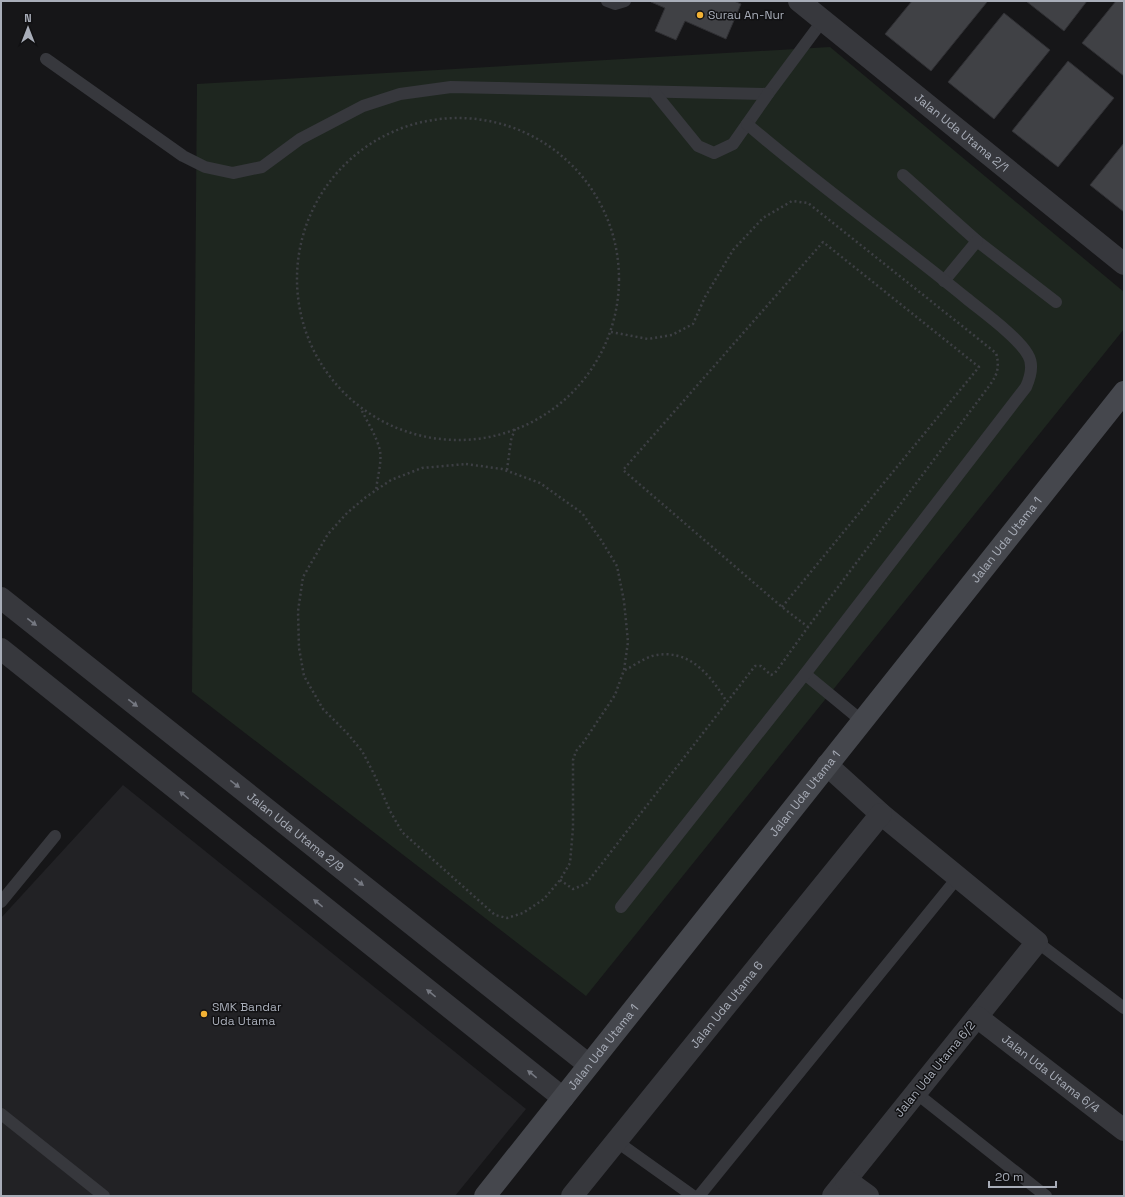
<svg xmlns="http://www.w3.org/2000/svg" width="1125" height="1197" font-family="'Space Grotesk',sans-serif">
<style>
.built{fill:#222225}
.green{fill:#1e261f}
.building{fill:#404145;stroke:#303034}
.lines{fill:none;stroke-linecap:round;stroke-linejoin:round}
.path{stroke:#3d3f44;stroke-width:2.5;stroke-dasharray:2 3;stroke-linecap:butt}
.lane{stroke:#37383d;stroke-width:12}
.street{stroke:#37383d;stroke-width:22}
.secondary{stroke:#45474d;stroke-width:22}
.oneway{fill:#757881}
.poi-dot{fill:#f2b134;stroke:#111113;stroke-width:1.5}
.labels{text-anchor:middle;stroke-width:3;stroke-linejoin:round;paint-order:stroke}
.poi-label{font-size:12px;fill:#a8adb8;stroke:#111113;text-anchor:start}
.street-label{font-size:12px;fill:#a8adb8;stroke:#111113}
</style>
<rect width="100%" height="100%" fill="#161618"/>
<polygon class="built" points="123,785 526,1109 455,1196 1,1196 1,918"/>
<polygon class="green" points="830,47 1124,292 1124,329 586,996 192,692 197,84"/>
<g class="building">
<polygon points="652,1 734,1 741,4 726,39 685,21 676,40 655,31 665,8 651,2"/>
<polygon points="912,1 985,1 987,2 931,71 885,34"/>
<polygon points="1026,1 1087,1 1064,31"/>
<polygon points="1116,1 1124,1 1124,76 1082,43"/>
<polygon points="1004,13 1050,50 994,119 948,82"/>
<polygon points="1068,61 1114,98 1058,167 1012,131"/>
<polygon points="1124,143 1124,212 1090,185"/>
</g>
<g class="lines">
<g class="path">
<circle cx="458" cy="279" r="161"/>
<path d="M362,411C368,423 377,437 380,451C382,463 377,478 376,491"/>
<polygon points="466,464 502,469 540,483 582,513 601,540 617,566 624,601 628,642 624,670 615,695 583,743 576,751 573,760 573,828 570,863 560,880 544,899 523,913 507,918 495,915 402,832 390,811 374,774 362,751 347,733 323,709 304,676 299,648 298,611 303,577 328,534 347,513 366,497 391,480 422,468"/>
<polyline points="507,470 511,440 515,429"/>
<polyline points="782,607 979,367 823,242 623,470 782,607 808,627"/>
<path d="M625,670C633,666 643,659 652,656C689,647 710,675 727,702"/>
<path d="M560,880L573,889L586,884L755,666H761L771,675L775,673L808,627L981,397C992,381 1002,374 996,353L808,203L792,201L763,218L733,250L705,297L693,324L672,335L648,339L611,332"/>
</g>
<g class="lane">
<polyline points="607,1 615,4 625,1"/>
<polyline points="46,59 183,156 205,167 233,173 262,167 300,139 363,106 400,94 451,87 768,94 823,20"/>
<polyline points="654,92 698,146 714,153 733,144 768,94"/>
<polyline points="903,175 977,241 1056,302"/>
<polyline points="944,281 977,241"/>
<polyline points="805,674 862,721"/>
<polyline points="1,902 55,836"/>
<path d="M621,907L805,674L1026,387C1030,378 1034,365 1028,355C1018,337 983,312 966,298C894,239 818,185 747,124"/>
<polyline points="1037,942 1124,1008"/>
<polyline points="916,1093 1046,1196"/>
<polyline points="1,1114 104,1196"/>
<polyline points="616,1141 693,1196"/>
<polyline points="699,1196 958,877"/>
</g>
<g class="street">
<path id="s1" d="M799,1L1124,264"/>
<path id="s2" d="M1,598L589,1065"/>
<polyline points="1,649 563,1098"/>
<polyline points="827,765 881,814 1037,942 833,1196"/>
<path id="s3" d="M977,1017L1124,1130"/>
<polyline points="846,1180 868,1196"/>
<path id="s4" d="M572,1196L881,814"/>
</g>
<path class="secondary" id="s5" d="M485,1196L1124,392"/>
</g>
<defs><path id="oneway-solid" d="M-6-.8H1V-3.2L6.5 0L1 3.2V.8H-6Z"/></defs>
<g class="oneway">
<use href="#oneway-solid" transform="translate(32 622) rotate(38)"/>
<use href="#oneway-solid" transform="translate(133 703) rotate(38)"/>
<use href="#oneway-solid" transform="translate(235 784) rotate(38)"/>
<use href="#oneway-solid" transform="translate(184 795) rotate(-141)"/>
<use href="#oneway-solid" transform="translate(359 882) rotate(38)"/>
<use href="#oneway-solid" transform="translate(318 903) rotate(-141)"/>
<use href="#oneway-solid" transform="translate(431 993) rotate(-141)"/>
<use href="#oneway-solid" transform="translate(532 1074) rotate(-141)"/>
</g>
<g class="poi-dot">
<circle cx="700" cy="15" r="4"/>
<circle cx="204" cy="1014" r="4"/>
</g>
<g class="labels">
<g class="poi-label">
<text x="708" y="19">Surau An-Nur</text>
<text x="212" y="1011">SMK Bandar<tspan x="212" dy="14">Uda Utama</tspan></text>
</g>
<g class="street-label">
<text dy="4" stroke="none"><textPath href="#s1" startOffset="209">Jalan Uda Utama 2/1</textPath></text>
<text dy="4" stroke="none"><textPath href="#s5" startOffset="838">Jalan Uda Utama 1</textPath></text>
<text dy="4" stroke="none"><textPath href="#s5" startOffset="514">Jalan Uda Utama 1</textPath></text>
<text dy="4" stroke="none"><textPath href="#s2" startOffset="376">Jalan Uda Utama 2/9</textPath></text>
<text dy="4" stroke="none"><textPath href="#s4" startOffset="246">Jalan Uda Utama 6</textPath></text>
<text dy="4" stroke="none"><textPath href="#s5" startOffset="190">Jalan Uda Utama 1</textPath></text>
<text transform="translate(935 1069) rotate(-51)" y="4">Jalan Uda Utama 6/2</text>
<text dy="4" stroke="none"><textPath href="#s3" startOffset="93">Jalan Uda Utama 6/4</textPath></text>
</g>
</g>
<rect width="1125" height="1197" fill="none" stroke="#a8adb8" stroke-width="4"/>
<g transform="translate(28 28)" stroke="#111113" stroke-width="3" paint-order="stroke">
<path d="M0-3L7 15L0 10L-7 15Z" fill="#a8adb8"/>
<text y="-6" font-size="11" font-weight="bold" text-anchor="middle" fill="#a8adb8">N</text>
</g>
<path d="M989 1181v6h67v-6" fill="none" stroke="#a8adb8" stroke-width="2"/>
<text x="995" y="1181" font-size="12" fill="#a8adb8" stroke="#111113" stroke-width="3" paint-order="stroke">20 m</text>
</svg>
